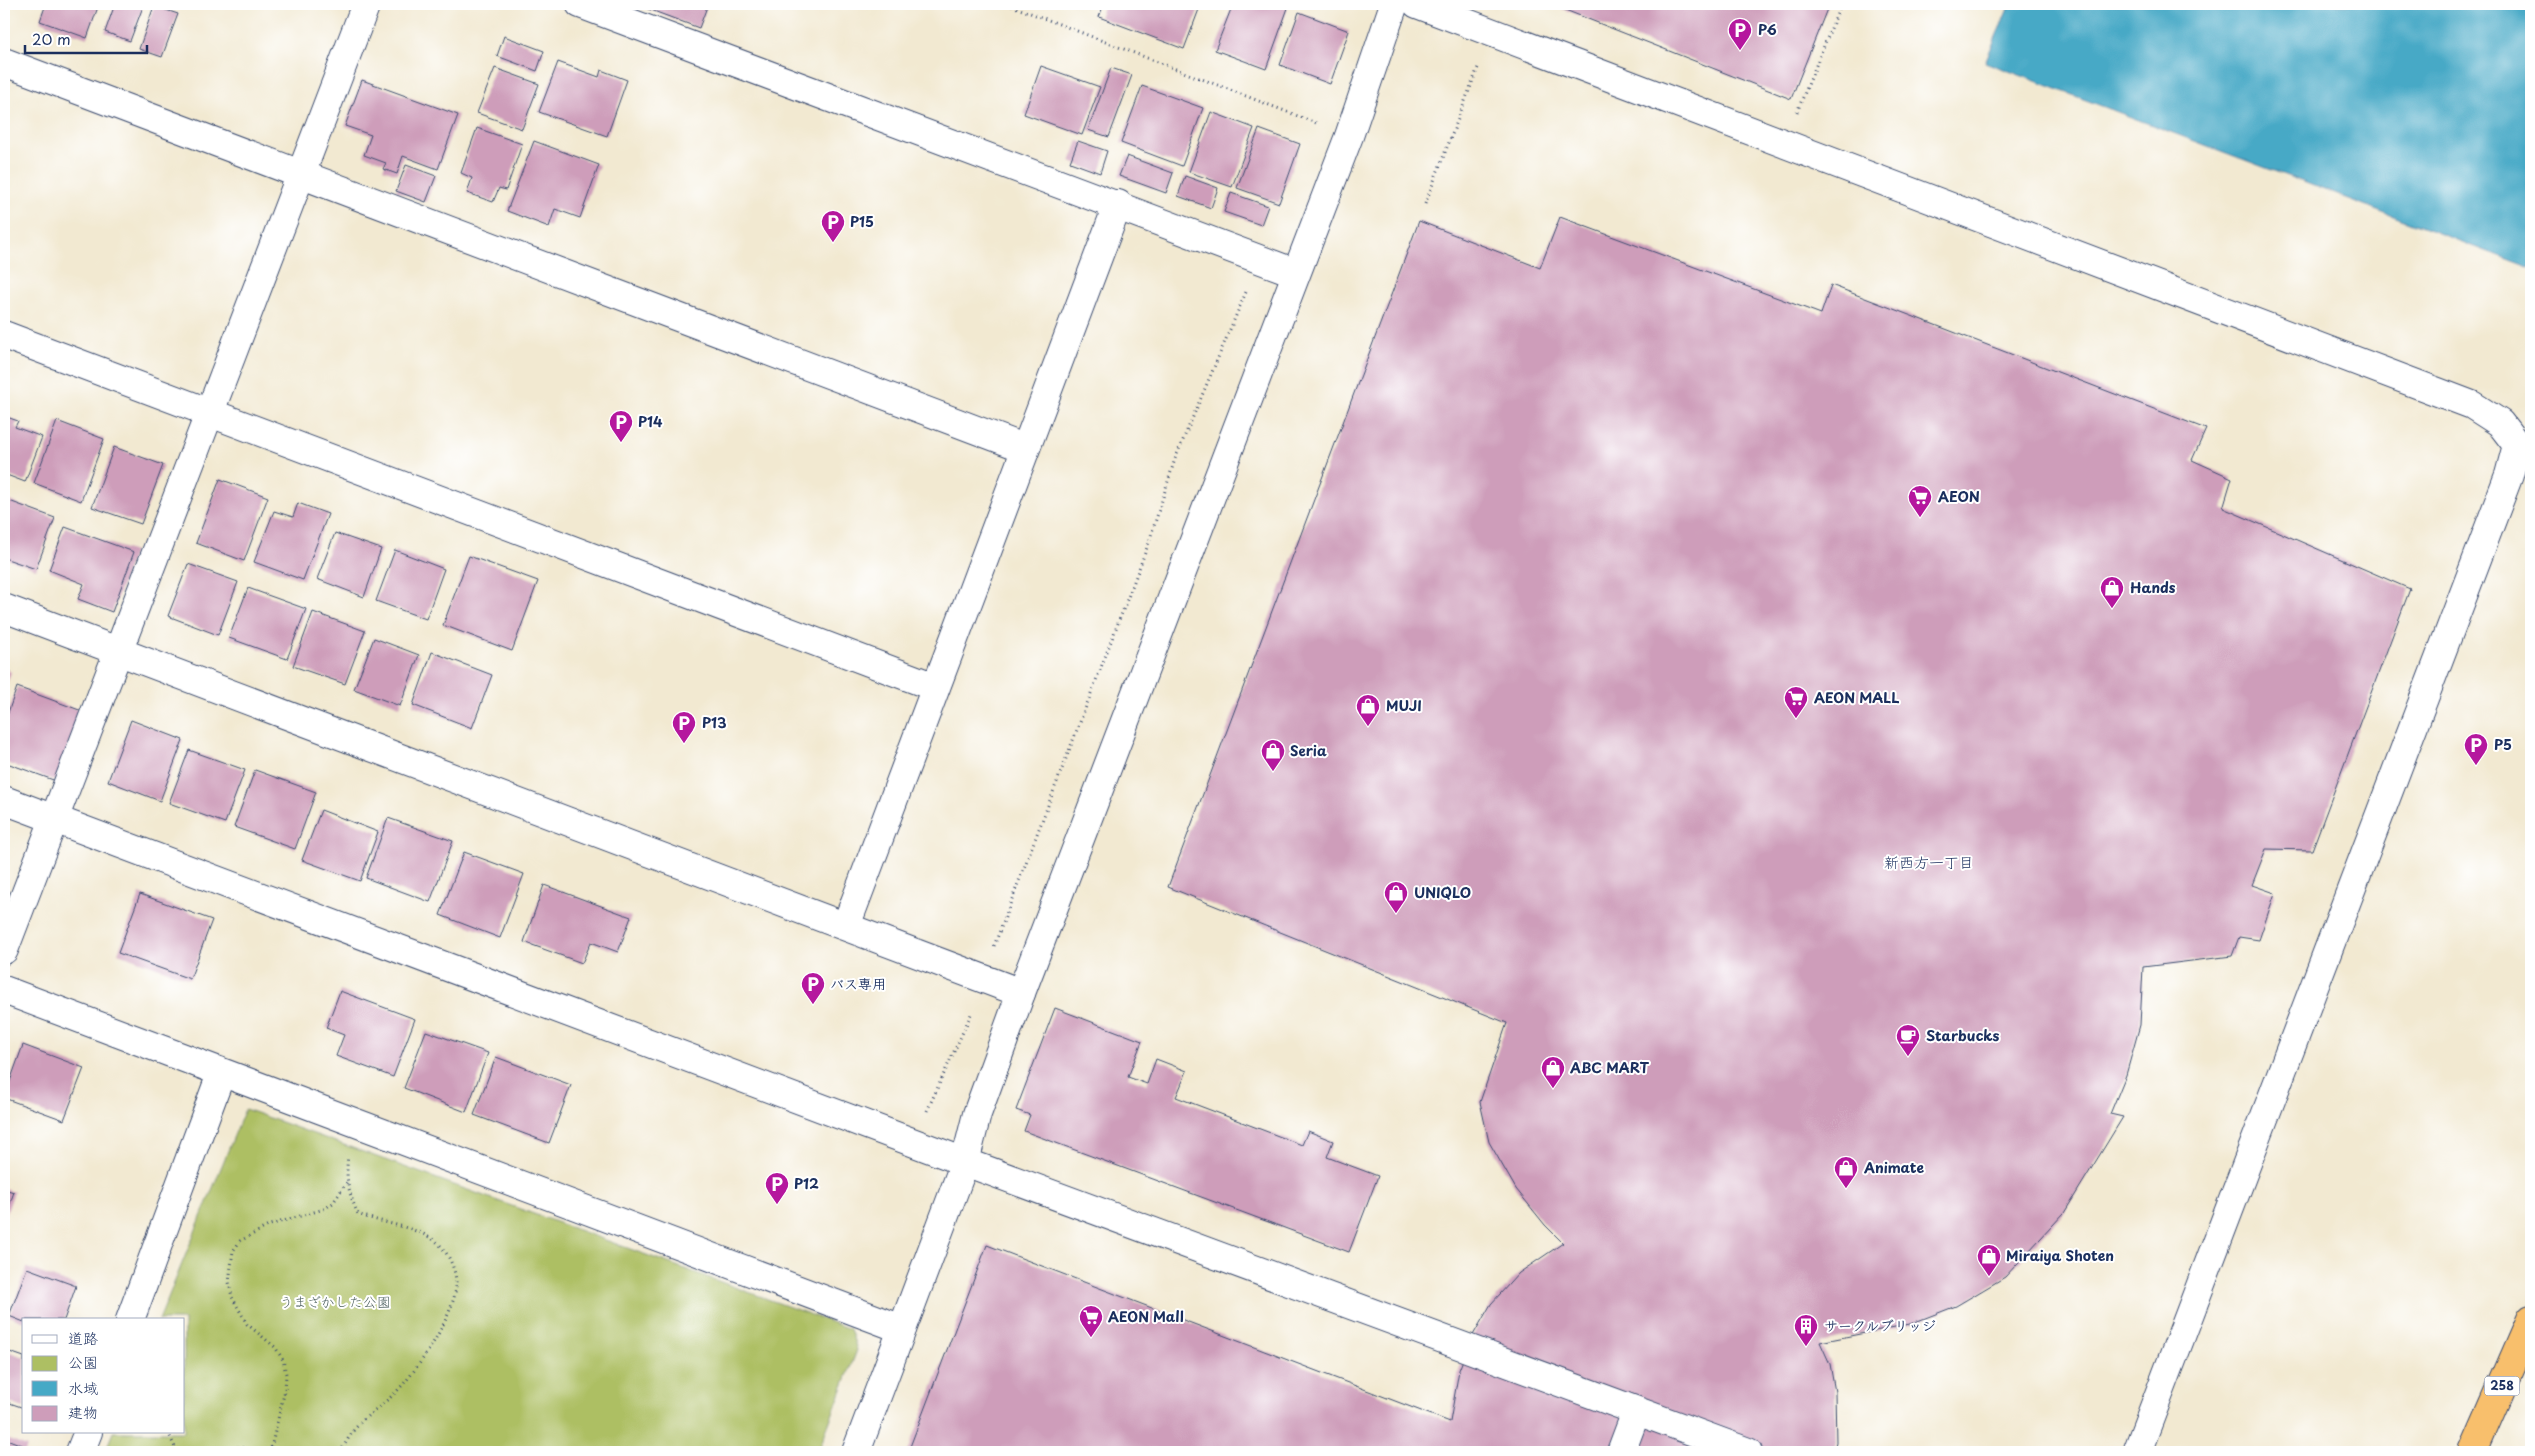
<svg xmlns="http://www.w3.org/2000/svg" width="2535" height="1456" font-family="'Playpen Sans','Klee One',sans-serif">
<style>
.green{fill:#adbf63;stroke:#647760}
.water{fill:#46a9c6;stroke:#306c92}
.building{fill:#ce9dba}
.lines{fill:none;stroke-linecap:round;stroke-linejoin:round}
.minor-casing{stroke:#3b4b6f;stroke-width:30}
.tertiary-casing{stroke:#3b4b6f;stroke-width:30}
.trunk-casing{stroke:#3b4b6f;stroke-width:30}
.path{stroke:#3b4b6f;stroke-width:3;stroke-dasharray:1 4;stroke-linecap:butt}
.minor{stroke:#fff;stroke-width:28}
.tertiary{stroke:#fff;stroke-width:28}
.trunk{stroke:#f8bf6c;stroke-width:28}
.labels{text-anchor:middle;stroke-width:4;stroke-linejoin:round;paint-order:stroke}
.shield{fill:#fff;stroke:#5f6d8e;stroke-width:1}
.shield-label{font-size:12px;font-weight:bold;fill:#1b2f5e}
.poi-label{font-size:14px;font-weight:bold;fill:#1b2f5e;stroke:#fff;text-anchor:start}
.park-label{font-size:14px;fill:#4e6160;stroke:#fff}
.neighbourhood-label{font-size:15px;fill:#1b2f5e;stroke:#fff}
</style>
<rect width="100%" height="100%" fill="#fff"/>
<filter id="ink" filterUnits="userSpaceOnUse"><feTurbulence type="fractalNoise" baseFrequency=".02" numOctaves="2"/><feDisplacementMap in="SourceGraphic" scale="10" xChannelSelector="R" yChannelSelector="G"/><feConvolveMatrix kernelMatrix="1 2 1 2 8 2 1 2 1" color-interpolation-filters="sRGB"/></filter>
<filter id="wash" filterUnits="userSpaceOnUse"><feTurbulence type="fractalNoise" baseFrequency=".0096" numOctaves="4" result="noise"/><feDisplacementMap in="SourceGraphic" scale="20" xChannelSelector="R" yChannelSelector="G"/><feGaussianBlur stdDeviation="1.12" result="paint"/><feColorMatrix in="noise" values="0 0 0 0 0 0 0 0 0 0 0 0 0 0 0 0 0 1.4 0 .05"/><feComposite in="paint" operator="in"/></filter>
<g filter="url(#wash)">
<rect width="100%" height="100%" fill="#f2e9d1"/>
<polygon class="green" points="245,1109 850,1329 857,1350 818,1452 105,1452 113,1432 184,1432 184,1320 159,1320"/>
<polygon class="water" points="2010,4 2531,4 2531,268 1985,62"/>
<g id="blocks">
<g class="building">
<polygon points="46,4 99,4 87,38 40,21"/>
<polygon points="115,4 144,4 130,41 105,32"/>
<polygon points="635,4 708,4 699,28"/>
<polygon points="1104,4 1201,4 1184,49 1099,17"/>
<polygon points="1233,4 1250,4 1259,7 1260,4 1276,4 1288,8 1266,69 1215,50"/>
<polygon points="1550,4 1829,4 1791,99"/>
<polygon points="154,6 178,14 162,57 139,49"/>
<polygon points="1299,12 1349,31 1330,84 1280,65"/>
<polygon points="504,36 544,51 537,71 497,56"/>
<polygon points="558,62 599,77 601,70 627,80 607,136 539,112"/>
<polygon points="1041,66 1100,87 1082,135 1024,114"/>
<polygon points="495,68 539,84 522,129 477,113"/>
<polygon points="1111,68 1132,75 1109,137 1088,130"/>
<polygon points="362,80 458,115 438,169 403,156 397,174 383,169 386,163 364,155 371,135 345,126"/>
<polygon points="1142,86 1203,108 1182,166 1121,143"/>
<polygon points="1211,112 1254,128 1232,187 1189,172"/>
<polygon points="477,128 522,144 506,190 499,188 493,202 467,193 472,178 461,173"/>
<polygon points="1259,129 1300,144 1279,203 1237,188"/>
<polygon points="534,141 599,165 580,218 555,209 549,227 507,211"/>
<polygon points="1078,141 1107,151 1100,173 1070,162"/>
<polygon points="1127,156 1173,173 1166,193 1119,176"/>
<polygon points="406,165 436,176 426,202 396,191"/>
<polygon points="1185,176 1218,188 1211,208 1178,196"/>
<polygon points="1231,193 1268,206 1261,225 1224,212"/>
<polygon points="1560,217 1821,314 1831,285 2206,429 2192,460 2232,478 2223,508 2410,589 2312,850 2266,849 2252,885 2275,893 2259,940 2239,937 2232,956 2143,967 2140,1025 2126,1075 2110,1114 2123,1117 2064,1213 2005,1277 1956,1306 1910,1324 1820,1342 1830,1364 1835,1392 1836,1442 1833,1452 908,1452 987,1245 1450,1422 1459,1370 1472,1337 1491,1304 1519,1273 1563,1243 1545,1225 1516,1189 1489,1142 1480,1102 1507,1023 1168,887 1419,221 1540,268"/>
<polygon points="4,416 18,421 15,427 42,437 25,482 4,474"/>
<polygon points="57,421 104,439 81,501 34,483"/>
<polygon points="114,447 163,465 141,524 92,507"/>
<polygon points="220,479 268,497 244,561 196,543"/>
<polygon points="4,499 55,518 36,569 4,558"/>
<polygon points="298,503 328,514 303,580 254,562 274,511 293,517"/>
<polygon points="65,527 134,552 112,612 78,599 84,584 49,570"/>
<polygon points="335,533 381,549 364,597 317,579"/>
<polygon points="395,550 444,569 426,619 376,601"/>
<polygon points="469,556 538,581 512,651 443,625"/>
<polygon points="188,564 238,582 218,635 168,616"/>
<polygon points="248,588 306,609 287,659 229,638"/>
<polygon points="313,612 365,631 345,684 293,666"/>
<polygon points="374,638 419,655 400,706 354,689"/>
<polygon points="432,652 492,675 472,728 413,705"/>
<polygon points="4,669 11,672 4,692"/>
<polygon points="17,687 82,711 56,781 4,762 4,724"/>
<polygon points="131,720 183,740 160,801 108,781"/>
<polygon points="189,750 245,770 225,823 169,803"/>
<polygon points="255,770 316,792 295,849 234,827"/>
<polygon points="321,810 378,832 360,881 302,860"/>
<polygon points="388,818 453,841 430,902 366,878"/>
<polygon points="464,852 524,874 500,938 440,915"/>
<polygon points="544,885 631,917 618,952 591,942 582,963 524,942"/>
<polygon points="140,894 212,920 190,979 118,953"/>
<polygon points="340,991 415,1019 393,1077 336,1056 344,1035 326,1028"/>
<polygon points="1055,1008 1142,1041 1128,1077 1147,1084 1156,1059 1187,1071 1176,1097 1302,1145 1308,1131 1333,1141 1327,1157 1378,1176 1349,1252 1024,1131 1030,1115 1016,1110"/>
<polygon points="426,1031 488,1053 466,1112 404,1088"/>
<polygon points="23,1045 84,1068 64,1120 4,1098"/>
<polygon points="496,1057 571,1085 549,1143 474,1115"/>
<polygon points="4,1189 14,1192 4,1220"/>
<polygon points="27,1268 76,1286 64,1320 24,1320 24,1322 9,1316"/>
<polygon points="4,1350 24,1357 24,1408 4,1401"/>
<polygon points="4,1438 27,1447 25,1452 4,1452"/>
</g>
</g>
</g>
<g filter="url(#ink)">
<use href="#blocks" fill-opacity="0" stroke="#3b4b6f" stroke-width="1"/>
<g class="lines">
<g class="minor-casing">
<g id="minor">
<polyline points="580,4 1296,273"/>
<polyline points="4,62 1024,448"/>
<polyline points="4,335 935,687"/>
<polyline points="4,608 1021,993"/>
<polyline points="846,926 1118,204"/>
<polyline points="4,950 366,4"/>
<polyline points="4,990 902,1329"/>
<polyline points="130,1320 221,1074"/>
<polyline points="80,1452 88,1432"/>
<polyline points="856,1452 965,1162"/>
</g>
</g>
<g class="tertiary-casing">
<g id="tertiary">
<polyline points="1417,4 2472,405 2500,423 2517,445 2509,475 2137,1452"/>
<polyline points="4,800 965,1162 1748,1452"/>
<polyline points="965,1162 977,1114 1021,993 1349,136 1394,4"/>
<polyline points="1621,1452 1636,1412"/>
</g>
</g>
<g class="trunk-casing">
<polyline id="trunk" points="2473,1452 2531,1319"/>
</g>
<g class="path">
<polyline points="1007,4 1316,123"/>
<polyline points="1797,112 1841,4"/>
<polyline points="1425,204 1479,65"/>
<polyline points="994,946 1148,545 1175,459 1246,292"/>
<polyline points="927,1111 972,1012"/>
<polyline points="168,1432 177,1452"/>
<polyline points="203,1452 240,1447 261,1452"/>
<polyline points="270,1452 285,1390 286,1374 283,1360 275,1347 247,1324 232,1297 229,1282 233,1251 240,1241 270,1225 324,1209 333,1203 347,1182"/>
<path d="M340,1452C345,1445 349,1436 354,1430C365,1416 381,1406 394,1394C416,1373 454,1317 456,1286C457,1270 447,1249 434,1240C411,1225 383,1224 358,1214C349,1194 345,1179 348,1156"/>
</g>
<use href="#minor" class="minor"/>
<use href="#tertiary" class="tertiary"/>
<use href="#trunk" class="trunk"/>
</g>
</g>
<defs>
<g id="parking-pin" transform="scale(1.25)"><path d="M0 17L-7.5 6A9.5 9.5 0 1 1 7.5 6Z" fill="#b5179e" stroke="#fff"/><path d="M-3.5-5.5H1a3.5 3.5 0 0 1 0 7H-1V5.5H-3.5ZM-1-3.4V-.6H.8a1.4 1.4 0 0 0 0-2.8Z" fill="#fff"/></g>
<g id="supermarket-pin" transform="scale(1.25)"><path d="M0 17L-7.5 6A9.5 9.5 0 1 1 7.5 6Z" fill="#b5179e" stroke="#fff"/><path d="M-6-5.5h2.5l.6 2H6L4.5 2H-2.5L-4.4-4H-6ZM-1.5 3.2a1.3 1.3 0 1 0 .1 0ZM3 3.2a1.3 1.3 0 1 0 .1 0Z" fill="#fff"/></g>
<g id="shop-pin" transform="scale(1.25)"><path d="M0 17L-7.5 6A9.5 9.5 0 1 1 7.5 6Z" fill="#b5179e" stroke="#fff"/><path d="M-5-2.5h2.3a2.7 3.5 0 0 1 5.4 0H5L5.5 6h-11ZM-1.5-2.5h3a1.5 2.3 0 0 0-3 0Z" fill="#fff"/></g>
<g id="cafe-pin" transform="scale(1.25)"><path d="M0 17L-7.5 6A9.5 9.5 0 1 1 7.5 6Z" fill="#b5179e" stroke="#fff"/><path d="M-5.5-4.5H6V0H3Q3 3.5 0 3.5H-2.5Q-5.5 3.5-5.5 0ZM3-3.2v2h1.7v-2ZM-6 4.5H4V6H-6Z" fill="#fff"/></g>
<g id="building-pin" transform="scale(1.25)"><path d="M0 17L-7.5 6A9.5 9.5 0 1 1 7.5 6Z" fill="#b5179e" stroke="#fff"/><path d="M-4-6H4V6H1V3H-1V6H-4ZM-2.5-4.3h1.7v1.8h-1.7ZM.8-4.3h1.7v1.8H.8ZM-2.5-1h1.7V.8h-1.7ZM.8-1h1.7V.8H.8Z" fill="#fff"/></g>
</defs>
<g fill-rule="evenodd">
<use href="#parking-pin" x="1740" y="30"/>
<use href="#parking-pin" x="833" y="222"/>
<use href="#parking-pin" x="621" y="422"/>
<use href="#supermarket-pin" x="1920" y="497"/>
<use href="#shop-pin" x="2112" y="588"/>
<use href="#supermarket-pin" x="1796" y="698"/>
<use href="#shop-pin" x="1368" y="706"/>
<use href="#parking-pin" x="684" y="723"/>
<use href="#parking-pin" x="2476" y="745"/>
<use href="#shop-pin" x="1273" y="751"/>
<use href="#shop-pin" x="1396" y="893"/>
<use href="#parking-pin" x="813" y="984"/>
<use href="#cafe-pin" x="1908" y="1036"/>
<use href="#shop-pin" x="1553" y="1068"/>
<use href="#shop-pin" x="1846" y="1168"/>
<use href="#parking-pin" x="777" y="1184"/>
<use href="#shop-pin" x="1989" y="1256"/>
<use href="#supermarket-pin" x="1091" y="1317"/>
<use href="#building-pin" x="1806" y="1326"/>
</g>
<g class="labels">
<rect class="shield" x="2484.5" y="1376.5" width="35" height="19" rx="4"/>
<g class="shield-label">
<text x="2502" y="1390">258</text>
</g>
<g class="poi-label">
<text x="1758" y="35">P6</text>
<text x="850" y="227">P15</text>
<text x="638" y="427">P14</text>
<text x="1938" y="502">AEON</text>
<text x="2130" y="593">Hands</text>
<text x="1814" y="703">AEON MALL</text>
<text x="1386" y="711">MUJI</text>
<text x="702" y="728">P13</text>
<text x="2494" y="750">P5</text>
<text x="1290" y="756">Seria</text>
<text x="1414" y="898">UNIQLO</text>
<text x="830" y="989">バス専用</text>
<text x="1926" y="1041">Starbucks</text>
<text x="1570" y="1073">ABC MART</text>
<text x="1864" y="1173">Animate</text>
<text x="794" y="1189">P12</text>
<text x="2006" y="1261">Miraiya Shoten</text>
<text x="1108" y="1322">AEON Mall</text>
<text x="1824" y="1331">サークルブリッジ</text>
</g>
<g class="park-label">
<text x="335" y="1307">うまざかした公園</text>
</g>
<g class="neighbourhood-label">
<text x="1929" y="868">新西方一丁目</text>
</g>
</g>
<rect width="2535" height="1456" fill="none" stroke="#fff" stroke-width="20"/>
<rect x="22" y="1318" width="162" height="115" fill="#ffffff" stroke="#a4acbf"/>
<rect x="32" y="1335" width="25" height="8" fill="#ffffff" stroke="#a4acbf"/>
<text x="68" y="1344" font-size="15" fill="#1b2f5e">道路</text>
<rect x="32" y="1356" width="25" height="15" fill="#adbf63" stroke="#a4acbf"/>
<text x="68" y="1368" font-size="15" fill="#1b2f5e">公園</text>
<rect x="32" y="1381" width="25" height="15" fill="#46a9c6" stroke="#a4acbf"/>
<text x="68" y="1394" font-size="15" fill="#1b2f5e">水域</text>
<rect x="32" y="1406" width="25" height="15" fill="#ce9dba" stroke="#a4acbf"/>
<text x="68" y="1418" font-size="15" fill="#1b2f5e">建物</text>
<path d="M25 45v8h122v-8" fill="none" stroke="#1b2f5e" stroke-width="2.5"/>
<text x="32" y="45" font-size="15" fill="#1b2f5e" stroke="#ffffff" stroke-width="4" paint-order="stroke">20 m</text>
</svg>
